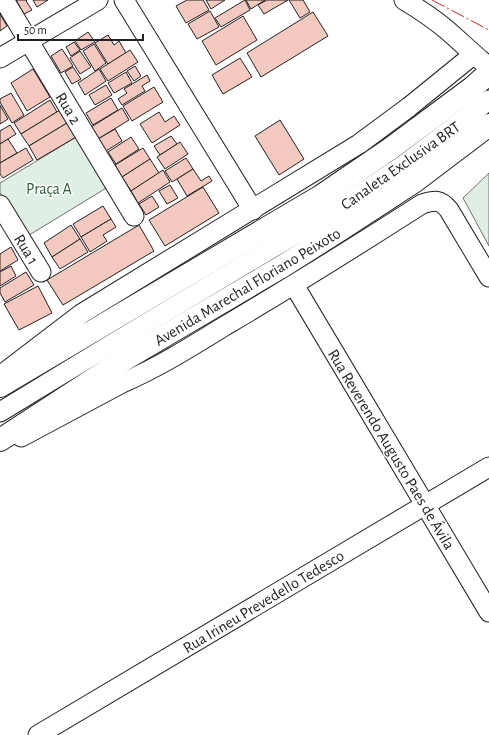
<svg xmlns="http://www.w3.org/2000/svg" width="489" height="735" font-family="'Alegreya Sans',sans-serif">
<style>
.green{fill:#e0efe3;stroke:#6f6f6f}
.building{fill:#f3c9c0;stroke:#222}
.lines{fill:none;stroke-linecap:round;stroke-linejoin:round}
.minor-casing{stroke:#222;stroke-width:21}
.major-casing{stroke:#222;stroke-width:24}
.minor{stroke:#fff;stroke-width:19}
.major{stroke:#fff;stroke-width:22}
.power{stroke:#c62828;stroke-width:1;stroke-dasharray:14 3 2 3;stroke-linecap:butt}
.labels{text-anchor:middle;stroke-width:3;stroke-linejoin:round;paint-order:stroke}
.street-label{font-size:16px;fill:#222;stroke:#fff}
.park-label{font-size:16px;fill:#2f5e38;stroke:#fff}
</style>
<rect width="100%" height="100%" fill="#fff"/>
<g class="green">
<polygon points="78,136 108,187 26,237 0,193 0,183"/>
<polygon points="489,173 489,246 463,198"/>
</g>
<g class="building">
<polygon points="16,0 27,0 26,1 32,10 24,14"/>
<polygon points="33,0 48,0 37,7"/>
<polygon points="187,0 203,0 209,10 186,23 176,6"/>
<polygon points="206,0 225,0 211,9"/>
<polygon points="245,0 250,10 221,27 215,18"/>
<polygon points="246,0 265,0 251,9"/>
<polygon points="267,0 288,0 264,14 258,5"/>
<polygon points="289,0 303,0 310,12 300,18"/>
<polygon points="210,11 219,27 197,39 188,24"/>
<polygon points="313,12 328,36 261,77 247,53"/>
<polygon points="0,14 7,26 0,31"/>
<polygon points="243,16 257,40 216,65 202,41"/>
<polygon points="88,32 95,42 81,50 75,41"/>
<polygon points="108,35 114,45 119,41 126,53 108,64 95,43"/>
<polygon points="74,42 80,50 71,56 66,47"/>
<polygon points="94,44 106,63 95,71 83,51"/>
<polygon points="62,49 73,66 61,73 51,56"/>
<polygon points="130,50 138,62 108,81 100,69"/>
<polygon points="80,51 91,67 80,74 70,58"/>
<polygon points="240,58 252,77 223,94 212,75"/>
<polygon points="135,66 141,76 134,81 127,71"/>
<polygon points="73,67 81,79 72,84 65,72"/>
<polygon points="33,69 50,97 27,111 11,83"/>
<polygon points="99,69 106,81 85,95 78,83"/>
<polygon points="126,72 132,83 114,93 108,83"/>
<polygon points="147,75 150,81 142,86 145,91 122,105 118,99 127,93 124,89"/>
<polygon points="106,85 112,95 95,105 89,95"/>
<polygon points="154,87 163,102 132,121 123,106"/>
<polygon points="11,93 24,115 12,123 0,102 0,99"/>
<polygon points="111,98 118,110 93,125 86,113"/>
<polygon points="50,100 57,112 21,134 14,123"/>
<polygon points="0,105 8,119 0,124"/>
<polygon points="122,108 129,120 98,139 91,127"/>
<polygon points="60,110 67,123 29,146 21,134"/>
<polygon points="159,112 165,122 174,116 180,125 152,143 140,124"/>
<polygon points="280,120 304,159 279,175 255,136"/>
<polygon points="67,123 76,137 37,160 29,146"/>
<polygon points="10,125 16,134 0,144 0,131"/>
<polygon points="115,129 122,141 106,151 98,139"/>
<polygon points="171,136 177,144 160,155 154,146"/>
<polygon points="131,137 139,149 116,164 108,152"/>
<polygon points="8,139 17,153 0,163 0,144"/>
<polygon points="180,142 188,154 165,169 157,157"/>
<polygon points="26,148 33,160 3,178 0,174 0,163"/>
<polygon points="143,148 150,159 122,177 115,165"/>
<polygon points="186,158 193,169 172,182 165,171"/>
<polygon points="150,159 159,173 131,191 122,177"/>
<polygon points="193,169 201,181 209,176 212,181 187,196 177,179"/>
<polygon points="163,170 170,182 138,203 131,191"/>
<polygon points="170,185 178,198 167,204 159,191"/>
<polygon points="203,187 219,213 165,246 149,220"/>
<polygon points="152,196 159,207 146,215 139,204"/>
<polygon points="103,206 111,219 81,237 73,224"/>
<polygon points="111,219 116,227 103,235 107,241 90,252 81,237"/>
<polygon points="71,225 80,239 52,257 44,243"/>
<polygon points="139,225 154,251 63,305 47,280"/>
<polygon points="80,239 88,252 60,269 52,257"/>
<polygon points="11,247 18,260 0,271 0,254"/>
<polygon points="11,266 16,276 0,286 0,272"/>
<polygon points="26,272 34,285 5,302 0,293 0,288"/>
<polygon points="38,286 52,313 19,330 4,304"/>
</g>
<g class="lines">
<g class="minor-casing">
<g id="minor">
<polyline points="4,0 134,216"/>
<polyline points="124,0 253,210"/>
<path d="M404,0C419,9 434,19 447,30C461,42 474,55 489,67"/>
<polyline points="0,58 98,0"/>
<polyline points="0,205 41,272"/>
<polyline points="294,285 489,612"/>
<polyline points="0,376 81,314 359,144 409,107 473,55"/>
<polyline points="0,412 110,345 331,213 402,166 489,100"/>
<path d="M21,437L122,383C159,367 194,345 228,324C294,285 358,245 422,204C435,200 440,199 449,210L489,277"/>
<polyline points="38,735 489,467"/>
</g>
</g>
<g class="major-casing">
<g id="major">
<polyline points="0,386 321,196 390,149 472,88 489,73"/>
<polyline points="0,440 120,362 283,266 343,228 415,181 489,125"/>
</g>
</g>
<use href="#minor" class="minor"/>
<use href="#major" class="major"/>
<polyline class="power" points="432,0 489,30"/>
</g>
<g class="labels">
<g class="street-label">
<text transform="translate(69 108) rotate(59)" y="6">Rua 2</text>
<text transform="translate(400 165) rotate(-35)" y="6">Canaleta Exclusiva BRT</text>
<text transform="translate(27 249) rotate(59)" y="6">Rua 1</text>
<text transform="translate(247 286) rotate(-31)" y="6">Avenida Marechal Floriano Peixoto</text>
<text transform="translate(392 449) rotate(59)" y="6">Rua Reverendo Augusto Paes de Ávila</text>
<text transform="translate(263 601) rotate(-31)" y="6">Rua Irineu Prevedello Tedesco</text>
</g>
<g class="park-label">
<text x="49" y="194">Praça A</text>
</g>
</g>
<path d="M18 34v6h125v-6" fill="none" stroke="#222222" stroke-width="2"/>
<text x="24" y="34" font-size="12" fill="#222222" stroke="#ffffff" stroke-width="3" paint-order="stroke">50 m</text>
</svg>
